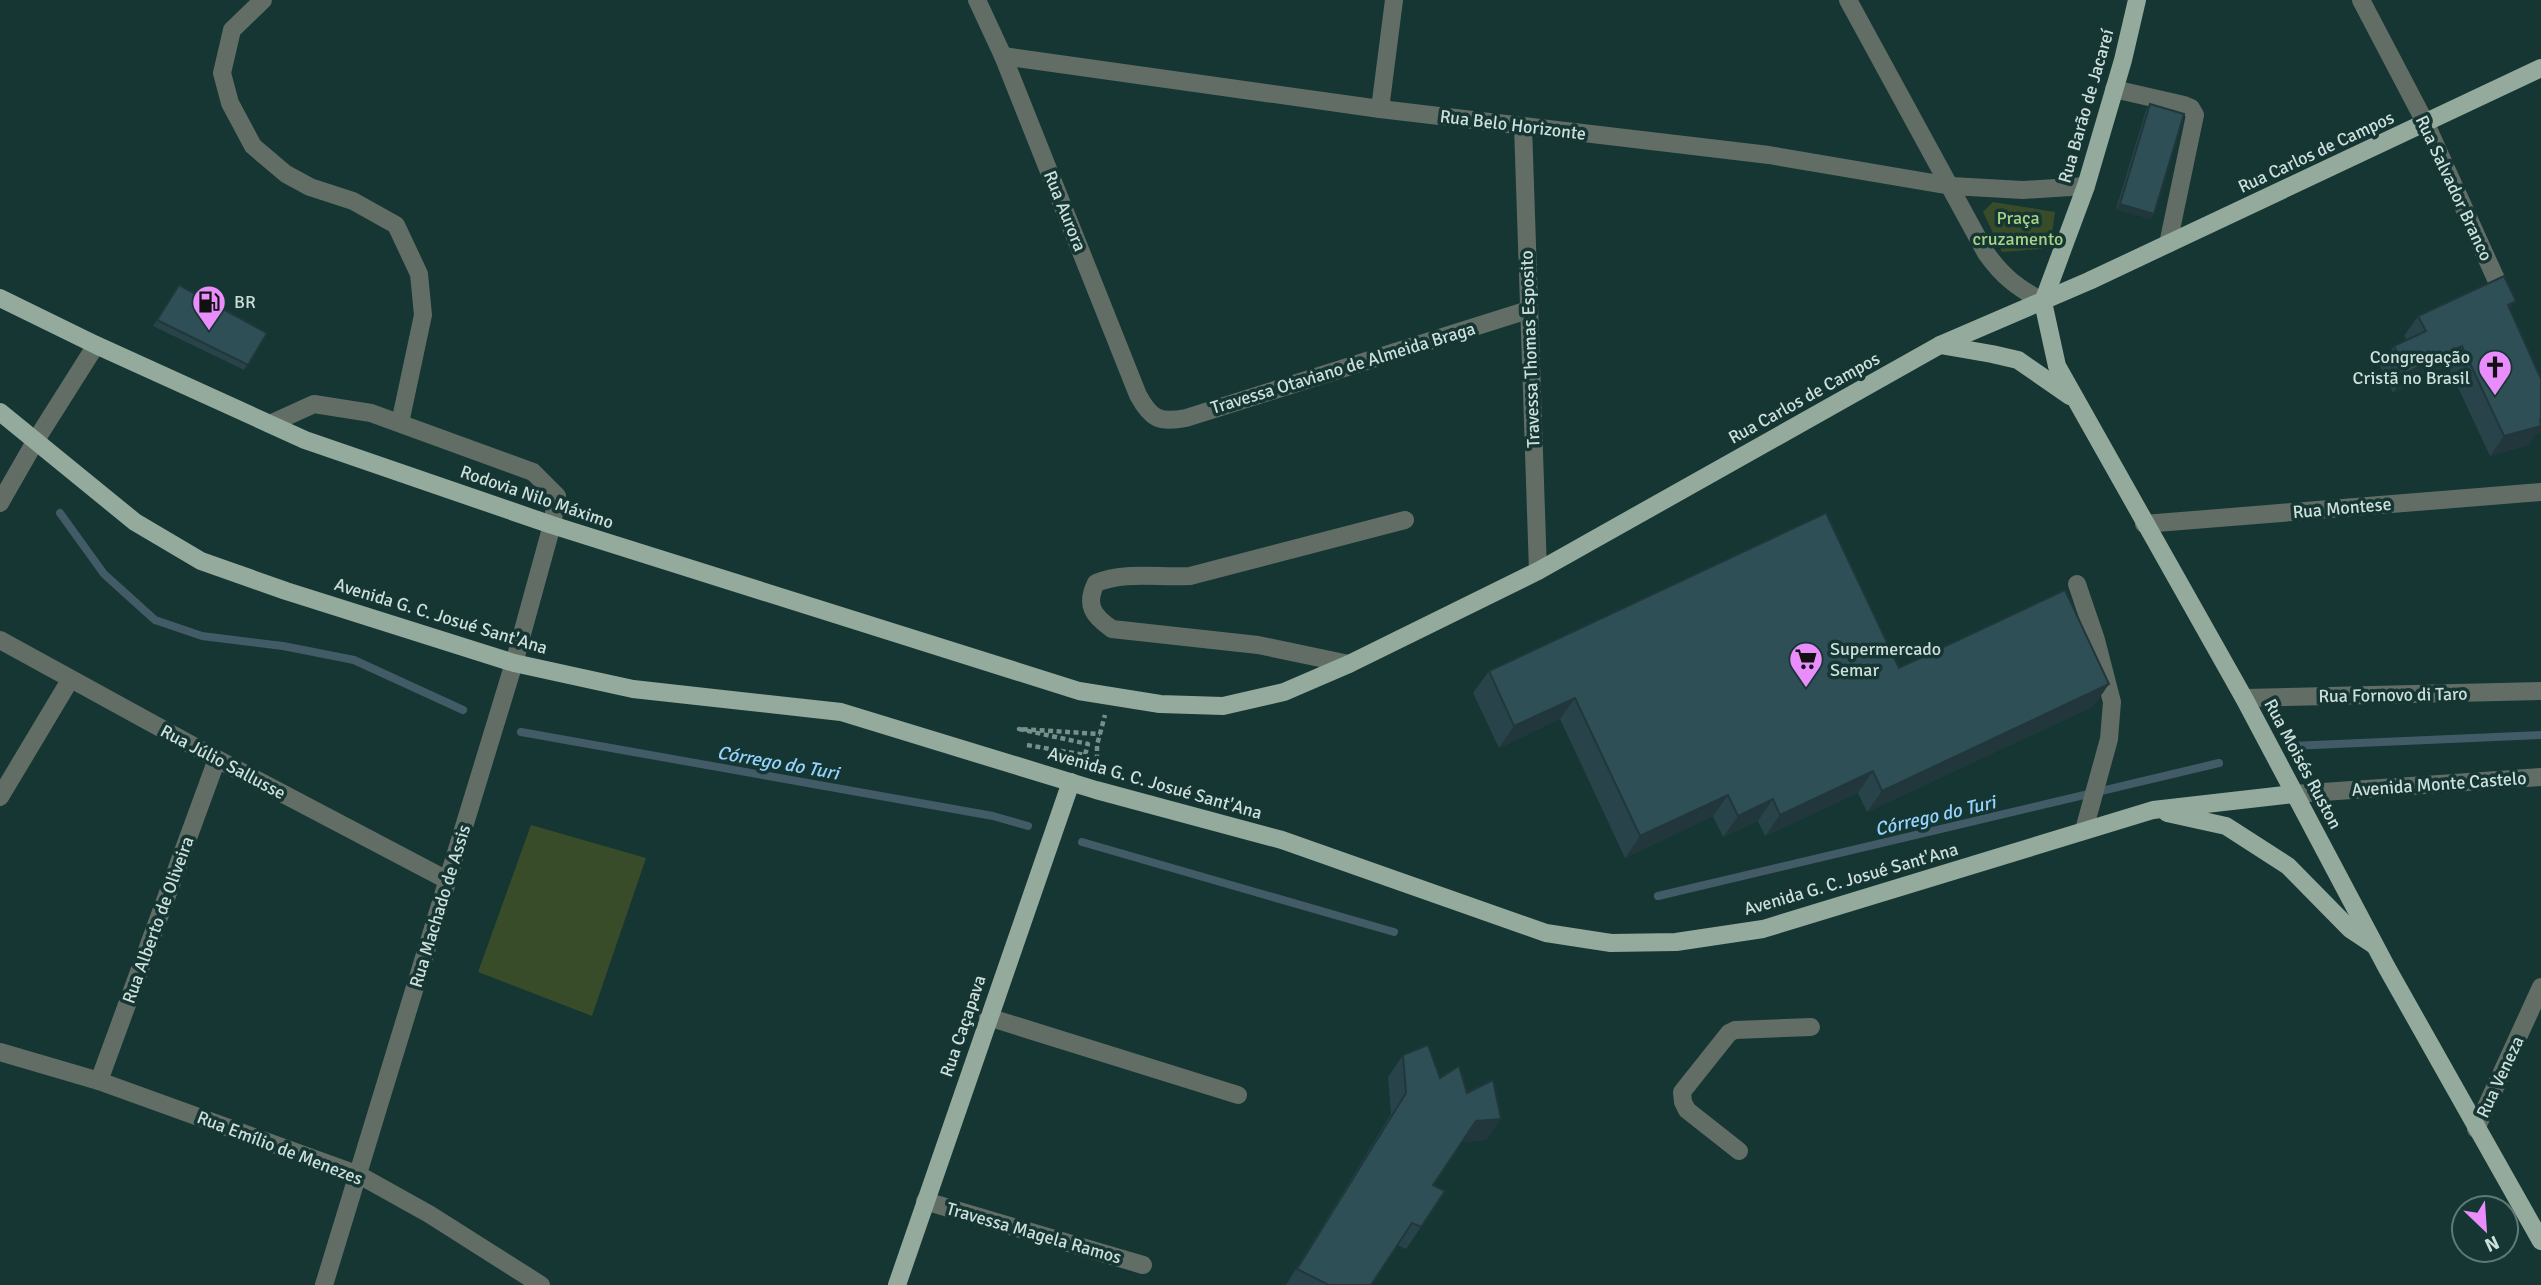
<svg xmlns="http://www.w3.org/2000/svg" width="2541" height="1285" font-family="Signika,sans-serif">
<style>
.green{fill:#394c2a}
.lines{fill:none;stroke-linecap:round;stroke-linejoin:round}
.stream{stroke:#425b66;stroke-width:8}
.path{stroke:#77908c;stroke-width:4.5;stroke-dasharray:5 3.5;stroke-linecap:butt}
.minor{stroke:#626d66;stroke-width:18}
.major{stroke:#93aa9c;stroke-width:18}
.wall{fill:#28444a}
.shaded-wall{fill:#21373c}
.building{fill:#2f4f56;stroke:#21373c;stroke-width:2}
.labels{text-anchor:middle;stroke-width:7;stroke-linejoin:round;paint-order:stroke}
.street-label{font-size:18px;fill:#cddfdc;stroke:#153632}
.park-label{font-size:18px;fill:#a9d287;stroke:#153632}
.poi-label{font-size:18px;fill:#cddfdc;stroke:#153632;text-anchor:start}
.water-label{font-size:19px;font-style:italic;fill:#96d4ff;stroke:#153632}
</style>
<rect width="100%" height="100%" fill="#153632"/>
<g class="green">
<polygon points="1993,202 2055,212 2052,234 2042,249 2002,252 1983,212"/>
<polygon points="531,825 646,858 592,1016 478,972"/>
</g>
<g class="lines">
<g class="stream">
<polyline points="60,513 104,574 155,620 202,636 283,646 354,660 463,710"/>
<polyline points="521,732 993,816 1028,826"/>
<polyline points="2291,746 2541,735"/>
<polyline points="1082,842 1394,932"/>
<polyline points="1658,896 2219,763"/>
</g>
<g class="path">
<polyline points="1027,745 1085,755 1088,744 1019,729 1100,734"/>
<polyline points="1097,768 1097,745 1105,715"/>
</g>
<g class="minor">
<polyline points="263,0 232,30 222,73 230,103 253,146 286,174 310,187 353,201 396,225 419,274 423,315 400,423"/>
<path d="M977,0L1003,56L1138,395C1151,419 1159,423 1186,418L1528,310"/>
<path d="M1848,0L1986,253C2003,277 2017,287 2043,302"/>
<polyline points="2361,0 2426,124 2505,299"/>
<polyline points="1003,56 1380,109 1769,155 1951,186 2023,190 2086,186"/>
<polyline points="2114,89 2184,105 2191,108 2195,115 2168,244"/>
<polyline points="1380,109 1394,0"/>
<polyline points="1523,126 1538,571"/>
<polyline points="270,424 314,404 371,413 533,472 557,496 552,525 514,663 324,1285"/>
<polyline points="0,503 36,440 96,345"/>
<polyline points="2144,524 2541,492"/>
<polyline points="2077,584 2096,640 2112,702 2109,739 2084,830"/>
<polyline points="0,640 217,759 447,880"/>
<path d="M1349,664L1258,645L1112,629C1093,616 1085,605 1096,583C1125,571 1159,578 1190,576L1405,520"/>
<polyline points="2244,698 2541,691"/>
<polyline points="2294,794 2541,777"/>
<polyline points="0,797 70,680"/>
<polyline points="988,1017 1238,1095"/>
<polyline points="0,1052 99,1081 359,1175 429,1214 541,1285"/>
<polyline points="99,1081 217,759"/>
<polyline points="2476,1129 2541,987"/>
<polyline points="1739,1151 1687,1110 1683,1102 1682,1092 1729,1033 1735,1030 1811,1027"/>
<polyline points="925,1201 1143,1265"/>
</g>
<g class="major">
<polyline points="0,298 96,345 305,440 552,525 1079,691 1160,704 1223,706 1284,692 1349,664 1538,571 1940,345 2089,281 2541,68"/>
<polyline points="2043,302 2057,366 2244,698 2387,968 2541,1241"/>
<polyline points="2043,302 2086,186 2123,60 2137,0"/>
<polyline points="1940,345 1992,354 2018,360 2070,396"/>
<polyline points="0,412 135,522 201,561 286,591 514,663 633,689 841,712 1096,790 1282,840 1546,933 1611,943 1676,942 1763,929 2153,810 2294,794"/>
<polyline points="2167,813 2226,826 2288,866 2350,929 2374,945"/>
<polyline points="897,1285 1071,782"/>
</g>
</g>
<g class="wall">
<polygon points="2150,104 2154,214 2150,219 2116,209 2146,110"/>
<polygon points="179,285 267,333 244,370 153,326"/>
<polygon points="2510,309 2541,432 2535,435 2528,445 2490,456 2448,366 2393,393 2380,366 2394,346 2407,340 2404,336 2418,316"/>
<polygon points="1899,668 2094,706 1867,812 1858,793 1765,836 1758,821 1723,837 1713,816 1625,858 1560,719 1499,748 1473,693 1489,671"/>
<polygon points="1403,1055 1440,1078 1467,1093 1501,1119 1486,1140 1462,1142 1433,1185 1421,1227 1406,1249 1397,1245 1371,1285 1286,1285 1391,1114 1388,1077"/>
</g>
<g class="shaded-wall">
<polygon points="2120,204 2154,214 2150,219 2116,209"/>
<polygon points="2516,301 2502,321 2508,305"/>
<polygon points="2462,346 2448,366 2393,393 2406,373"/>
<polygon points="2541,419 2541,432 2535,435 2528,445 2490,456 2504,436"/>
<polygon points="2109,684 2094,706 1867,812 1882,791"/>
<polygon points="1575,698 1560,719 1499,748 1514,726"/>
<polygon points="1873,771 1858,793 1765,836 1780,815"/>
<polygon points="1728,795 1713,816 1625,858 1640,836"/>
<polygon points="1773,799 1758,821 1723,837 1738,816"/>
<polygon points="1501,1119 1486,1140 1461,1142 1476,1121"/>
</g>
<g class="building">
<polygon points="2150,104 2184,114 2154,214 2120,204"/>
<polygon points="2504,276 2516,301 2508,305 2541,379 2541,419 2540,420 2541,426 2504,436 2462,346 2406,373 2394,346 2426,331 2418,316"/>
<polygon points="179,285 267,333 248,365 157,320"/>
<polygon points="1826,513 1899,668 2065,590 2109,684 1882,791 1873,771 1780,815 1773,799 1738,816 1728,795 1640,836 1575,698 1514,726 1489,671"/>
<polygon points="1428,1045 1440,1078 1459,1066 1467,1093 1493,1080 1501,1119 1476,1121 1433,1185 1445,1191 1421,1227 1412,1223 1371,1285 1329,1285 1297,1269 1406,1093 1403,1055"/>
</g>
<defs>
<g id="fuel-pin" transform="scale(1.75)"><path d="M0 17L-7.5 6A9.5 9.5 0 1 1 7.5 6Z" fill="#ea8dfc" stroke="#153632"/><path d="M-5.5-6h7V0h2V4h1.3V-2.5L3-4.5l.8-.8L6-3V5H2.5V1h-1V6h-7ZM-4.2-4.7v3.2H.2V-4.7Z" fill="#111"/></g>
<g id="church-pin" transform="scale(1.75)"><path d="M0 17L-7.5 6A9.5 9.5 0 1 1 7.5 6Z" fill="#ea8dfc" stroke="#153632"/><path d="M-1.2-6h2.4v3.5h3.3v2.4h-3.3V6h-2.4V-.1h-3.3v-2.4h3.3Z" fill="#111"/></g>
<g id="supermarket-pin" transform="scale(1.75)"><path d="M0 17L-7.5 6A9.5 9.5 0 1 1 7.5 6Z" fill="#ea8dfc" stroke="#153632"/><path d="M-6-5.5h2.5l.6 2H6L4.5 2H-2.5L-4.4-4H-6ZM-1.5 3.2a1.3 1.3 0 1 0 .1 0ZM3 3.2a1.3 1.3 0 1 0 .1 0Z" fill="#111"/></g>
</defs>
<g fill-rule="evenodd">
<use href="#fuel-pin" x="209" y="302"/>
<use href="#church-pin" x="2495" y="367"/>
<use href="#supermarket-pin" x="1806" y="659"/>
</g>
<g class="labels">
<g class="street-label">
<text transform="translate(2086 106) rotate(-74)" y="6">Rua Barão de Jacareí</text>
<text transform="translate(1513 125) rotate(7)" y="6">Rua Belo Horizonte</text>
<text transform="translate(2316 152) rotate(-25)" y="6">Rua Carlos de Campos</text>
<text transform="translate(2454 188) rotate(65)" y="6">Rua Salvador Branco</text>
<text transform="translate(1065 211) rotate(68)" y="6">Rua Aurora</text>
<text transform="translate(1530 349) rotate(-92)" y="6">Travessa Thomas Esposito</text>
<text transform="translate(1343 368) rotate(-17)" y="6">Travessa Otaviano de Almeida Braga</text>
<text transform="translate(1804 398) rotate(-29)" y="6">Rua Carlos de Campos</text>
<text transform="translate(537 497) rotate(19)" y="6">Rodovia Nilo Máximo</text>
<text transform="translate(2342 508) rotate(-5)" y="6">Rua Montese</text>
<text transform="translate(441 616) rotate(17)" y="6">Avenida G. C. Josué Sant'Ana</text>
<text transform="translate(2393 695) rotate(-1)" y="6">Rua Fornovo di Taro</text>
<text transform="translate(223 762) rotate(28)" y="6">Rua Júlio Sallusse</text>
<text transform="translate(2303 764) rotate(62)" y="6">Rua Moisés Ruston</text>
<text transform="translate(1155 783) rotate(16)" y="6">Avenida G. C. Josué Sant'Ana</text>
<text transform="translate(2439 784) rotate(-4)" y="6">Avenida Monte Castelo</text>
<text transform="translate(1851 879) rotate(-16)" y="6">Avenida G. C. Josué Sant'Ana</text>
<text transform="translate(440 906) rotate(-73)" y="6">Rua Machado de Assis</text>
<text transform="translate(158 920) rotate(-70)" y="6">Rua Alberto de Oliveira</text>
<text transform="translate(963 1026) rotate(-71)" y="6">Rua Caçapava</text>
<text transform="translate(2500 1077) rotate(-65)" y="6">Rua Veneza</text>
<text transform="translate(280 1148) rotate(21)" y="6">Rua Emílio de Menezes</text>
<text transform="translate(1034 1233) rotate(16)" y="6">Travessa Magela Ramos</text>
</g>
<g class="park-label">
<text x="2018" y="224">Praça<tspan x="2018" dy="21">cruzamento</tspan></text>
</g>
<g class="poi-label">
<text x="234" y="308">BR</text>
<text x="2470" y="363" text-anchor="end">Congregação<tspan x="2470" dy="21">Cristã no Brasil</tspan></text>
<text x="1830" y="655">Supermercado<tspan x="1830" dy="21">Semar</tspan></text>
</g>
<g class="water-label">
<text transform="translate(778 762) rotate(10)" y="7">Córrego do Turi</text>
<text transform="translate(1935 815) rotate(-13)" y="7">Córrego do Turi</text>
</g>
</g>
<g transform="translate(2485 1229) rotate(155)"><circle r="33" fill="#153632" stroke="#5f7a76" stroke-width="2"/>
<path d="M0-5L12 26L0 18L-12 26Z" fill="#ea8dfc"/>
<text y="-10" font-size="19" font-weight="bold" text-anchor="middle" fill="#cddfdc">N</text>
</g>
</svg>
